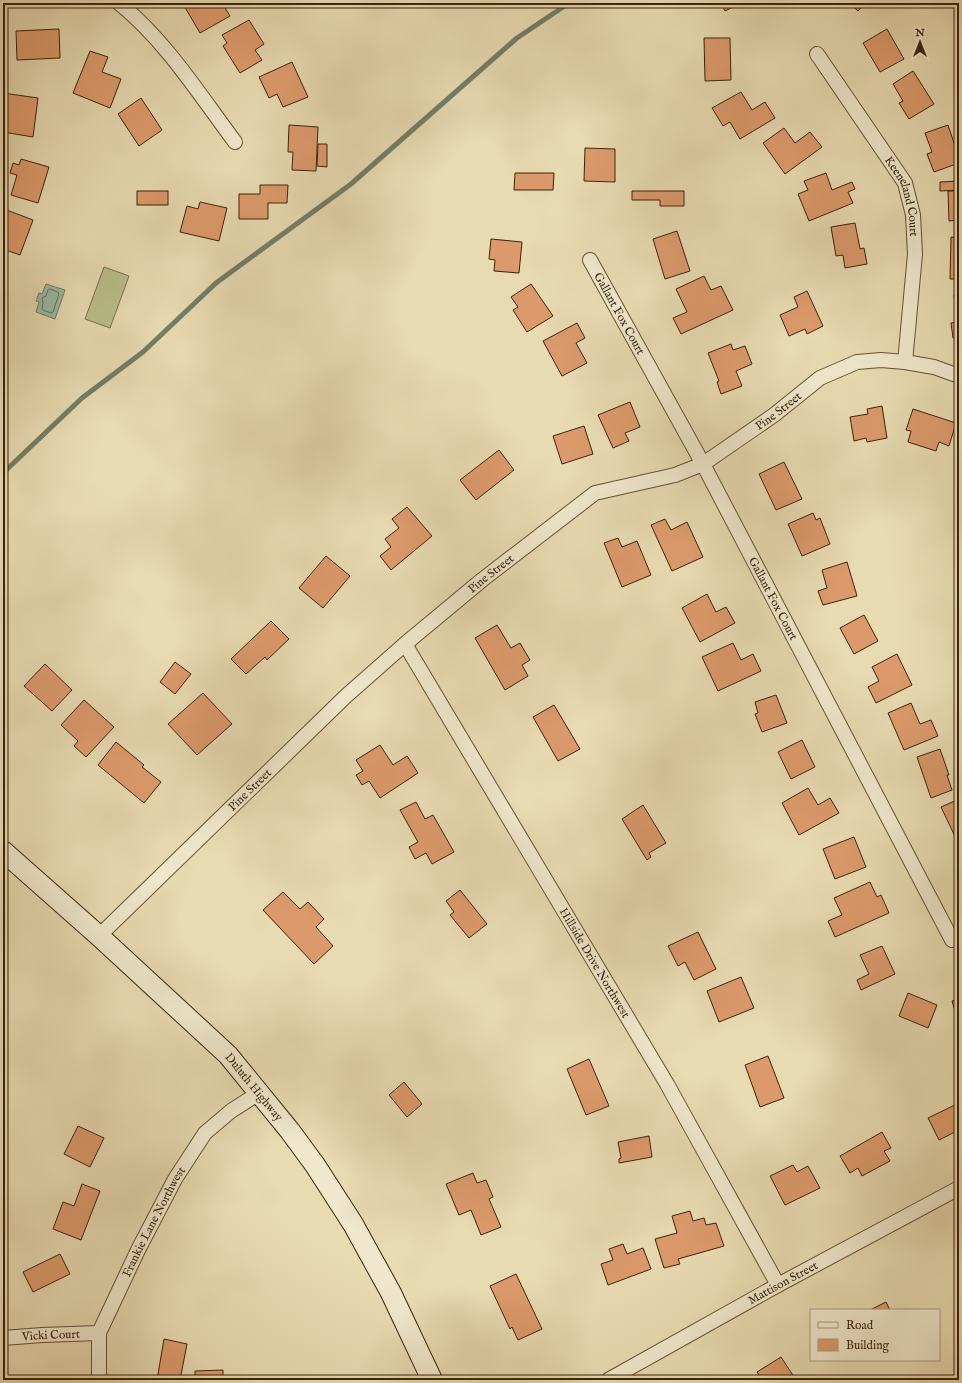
<svg xmlns="http://www.w3.org/2000/svg" width="962" height="1383" font-family="'IM FELL English',serif">
<style>
.green{fill:#b9be8a;stroke:#7a704a}
.water{fill:#98bba6;stroke:#727e68}
.lines{fill:none;stroke-linecap:round;stroke-linejoin:round}
.shore{stroke:#696f58;stroke-width:1}
.stream{stroke:#727e68;stroke-width:5}
.building{fill:#dc9a6c;stroke:#3a230b}
.street-casing{stroke:#665134;stroke-width:16}
.secondary-casing{stroke:#3a230b;stroke-width:22}
.street{stroke:#f0e7cc;stroke-width:14}
.secondary{stroke:#f0e7cc;stroke-width:20}
.labels{text-anchor:middle;stroke-width:3;stroke-linejoin:round;paint-order:stroke}
.street-label{font-size:12px;fill:#3a230b;stroke:#f0e7cc}
</style>
<rect width="100%" height="100%" fill="#e8dab1"/>
<filter id="stains"><feTurbulence type="fractalNoise" baseFrequency=".005" numOctaves="4"/><feColorMatrix values="0 0 0 0 .2 0 0 0 0 .09 0 0 0 0 .02 0 0 0 .5 -.17"/></filter>
<radialGradient id="worn" r=".72"><stop offset=".6" stop-color="#630" stop-opacity="0"/><stop offset="1" stop-color="#630" stop-opacity=".3"/></radialGradient>
<polygon class="green" points="104,267 129,276 110,328 85,319"/>
<polygon class="water" points="46,284 65,290 55,319 36,312 39,302 36,301 39,293 42,294"/>
<g class="lines">
<polygon class="shore" points="50,289 58,292 59,294 53,312 51,313 43,310 42,309 43,303 42,298 46,296 48,290"/>
<polyline class="stream" points="3,473 82,398 143,352 216,283 351,184 517,38 569,3"/>
</g>
<g class="building">
<polygon points="184,3 222,3 230,16 200,33 183,4"/>
<polygon points="721,3 741,3 725,11"/>
<polygon points="849,3 865,3 858,11"/>
<polygon points="249,20 264,44 255,50 262,60 240,73 223,46 227,43 222,35"/>
<polygon points="59,29 60,58 17,60 16,31"/>
<polygon points="887,29 904,59 880,72 863,43"/>
<polygon points="704,38 730,38 731,80 705,81"/>
<polygon points="90,51 108,57 102,72 121,79 110,108 73,93"/>
<polygon points="292,62 308,97 283,107 277,94 269,98 259,77"/>
<polygon points="913,71 934,104 909,119 899,103 903,101 893,84"/>
<polygon points="741,92 752,110 765,102 775,118 740,139 730,122 723,126 712,108"/>
<polygon points="3,93 38,98 33,137 3,132 7,110 3,110"/>
<polygon points="141,98 162,130 139,146 118,114"/>
<polygon points="289,125 318,127 316,171 292,170 293,152 288,152"/>
<polygon points="948,125 959,158 959,163 934,172 927,154 932,152 925,133"/>
<polygon points="784,128 795,143 810,132 822,147 785,174 763,143"/>
<polygon points="318,144 327,144 327,167 317,166"/>
<polygon points="585,148 615,149 615,182 584,181"/>
<polygon points="21,159 49,167 38,203 11,195 17,175 10,173 13,163 19,165"/>
<polygon points="515,173 554,173 553,190 514,190"/>
<polygon points="826,173 832,190 852,182 855,189 848,192 853,203 809,221 798,194 808,190 804,181"/>
<polygon points="959,181 959,190 940,191 940,182"/>
<polygon points="260,185 288,185 287,203 268,203 268,219 239,219 239,194 260,194"/>
<rect x="137" y="191" width="31" height="14"/>
<polygon points="632,191 684,191 684,206 660,206 660,200 632,200"/>
<polygon points="948,191 959,191 959,220 949,221"/>
<polygon points="200,202 227,208 219,241 180,232 187,206 198,209"/>
<polygon points="4,209 33,220 20,255 3,249 3,213"/>
<polygon points="855,223 860,249 864,248 867,264 845,268 843,255 836,256 831,227"/>
<polygon points="677,231 690,271 665,279 653,239"/>
<polygon points="951,237 959,238 959,279 950,279"/>
<polygon points="491,239 522,242 519,273 494,271 495,260 489,259"/>
<polygon points="704,276 711,290 721,286 733,310 681,334 673,318 687,312 676,289"/>
<polygon points="531,284 553,316 527,332 513,310 518,307 511,297"/>
<polygon points="807,291 823,326 807,334 805,329 789,336 780,315 798,307 794,297"/>
<polygon points="954,295 959,295 959,337 953,338 951,323 957,322"/>
<polygon points="577,323 585,338 576,343 587,363 562,376 543,341"/>
<polygon points="731,344 733,350 745,346 752,364 736,371 742,386 721,394 717,382 719,381 708,353"/>
<polygon points="630,402 640,427 625,433 629,441 613,448 598,415"/>
<polygon points="882,406 887,438 867,442 866,438 854,441 850,417 868,414 867,409"/>
<polygon points="913,409 956,423 949,446 939,442 936,451 908,442 911,431 906,430"/>
<polygon points="584,426 593,454 562,464 553,436"/>
<polygon points="499,450 514,470 476,500 460,480"/>
<polygon points="784,462 802,499 776,510 759,474"/>
<polygon points="407,507 432,536 391,570 380,556 391,547 385,539 399,528 392,519"/>
<polygon points="813,513 816,520 820,518 830,544 802,556 788,524"/>
<polygon points="665,519 671,530 687,522 703,557 672,571 651,525"/>
<polygon points="618,538 622,547 637,541 651,575 622,587 604,543"/>
<polygon points="326,556 350,576 323,608 299,588"/>
<polygon points="847,562 857,596 823,605 818,591 827,588 822,570"/>
<polygon points="707,594 716,612 726,607 735,623 700,642 682,608"/>
<polygon points="864,615 878,641 854,654 840,628"/>
<polygon points="271,621 289,639 267,660 265,657 246,674 231,659"/>
<polygon points="497,625 511,648 520,643 530,660 522,665 528,676 505,690 475,638"/>
<polygon points="733,643 741,660 753,654 761,671 718,691 702,657"/>
<polygon points="897,654 912,685 876,703 868,687 879,681 872,667"/>
<polygon points="175,662 191,674 175,694 160,682"/>
<polygon points="45,664 72,690 52,711 24,686"/>
<polygon points="203,693 232,724 197,755 168,724"/>
<polygon points="776,695 787,723 762,732 755,714 758,713 755,702"/>
<polygon points="84,700 114,727 86,757 74,746 78,741 61,725"/>
<polygon points="911,703 920,724 931,720 938,736 904,750 888,713"/>
<polygon points="554,705 580,749 558,761 533,717"/>
<polygon points="802,740 815,767 791,779 778,752"/>
<polygon points="116,742 144,765 142,767 161,782 144,803 98,765"/>
<polygon points="380,745 393,765 407,756 418,773 380,798 369,781 362,785 356,775 363,771 356,760"/>
<polygon points="940,749 949,775 947,775 952,790 931,798 917,757"/>
<polygon points="808,788 818,805 830,798 839,813 799,835 782,803"/>
<polygon points="959,799 959,845 941,807"/>
<polygon points="416,802 425,819 433,815 454,852 432,864 426,853 415,859 409,847 418,842 400,810"/>
<polygon points="643,805 666,843 649,853 651,857 647,860 622,819"/>
<polygon points="854,837 866,867 835,879 823,849"/>
<polygon points="870,882 877,897 881,895 889,913 835,937 828,921 842,915 834,898"/>
<polygon points="460,890 487,924 469,938 450,915 454,912 446,901"/>
<polygon points="283,892 300,909 308,902 324,919 316,927 333,946 314,964 263,910"/>
<polygon points="698,932 716,969 694,980 685,962 678,966 668,946"/>
<polygon points="882,946 895,974 861,990 857,980 869,974 860,955"/>
<polygon points="741,977 754,1008 719,1022 707,991"/>
<polygon points="908,993 937,1005 928,1028 899,1016"/>
<polygon points="959,998 959,1024 952,1001"/>
<polygon points="768,1056 784,1098 760,1107 745,1065"/>
<polygon points="589,1059 609,1106 586,1115 567,1069"/>
<polygon points="404,1082 422,1104 407,1117 389,1095"/>
<polygon points="959,1103 959,1130 939,1140 928,1118"/>
<polygon points="78,1126 104,1138 90,1167 64,1154"/>
<polygon points="882,1132 891,1148 884,1151 890,1161 862,1176 858,1168 850,1173 840,1156"/>
<polygon points="649,1136 652,1157 619,1163 619,1159 621,1158 618,1142"/>
<polygon points="793,1165 797,1172 808,1166 820,1188 785,1205 770,1176"/>
<polygon points="473,1173 477,1183 486,1180 493,1197 489,1199 501,1227 481,1235 471,1210 459,1215 446,1184"/>
<polygon points="82,1184 100,1191 81,1240 53,1229 63,1202 74,1206"/>
<polygon points="690,1211 693,1221 704,1218 706,1225 716,1223 724,1246 678,1259 680,1264 664,1268 655,1239 677,1233 672,1216"/>
<polygon points="623,1244 627,1254 643,1248 651,1269 608,1285 601,1264 613,1260 609,1249"/>
<polygon points="60,1254 70,1274 33,1292 23,1272"/>
<polygon points="516,1274 542,1329 518,1340 512,1327 510,1329 490,1286"/>
<polygon points="886,1302 890,1310 870,1310"/>
<polygon points="164,1339 187,1344 180,1380 157,1380"/>
<polygon points="781,1357 796,1380 762,1380 757,1372"/>
<polygon points="223,1370 223,1380 195,1380 195,1371"/>
</g>
<g class="lines">
<g class="street-casing">
<g id="street">
<path d="M119,3C166,41 199,94 235,142"/>
<path id="s1" d="M817,54L905,183L913,215L915,254L905,362"/>
<path id="s2" d="M590,260L703,464L952,940"/>
<path id="s3" d="M405,644L667,1084L778,1285"/>
<path id="s4" d="M99,936L346,696L405,644L482,580L595,493L675,475L703,464L774,415L820,378L857,362L881,360L905,362L934,367L959,376"/>
<path id="s5" d="M3,1338L42,1335L99,1333"/>
<path id="s6" d="M99,1380V1333L138,1250L175,1179L205,1133L231,1111L259,1093"/>
<path id="s7" d="M608,1380L778,1285L959,1188"/>
</g>
</g>
<g class="secondary-casing">
<g id="secondary">
<path id="s8" d="M3,851L99,936L228,1055L290,1131L315,1165L353,1224L391,1293L432,1380"/>
</g>
</g>
<use href="#street" class="street"/>
<use href="#secondary" class="secondary"/>
</g>
<g class="labels">
<g class="street-label">
<text dy="4" stroke="none"><textPath href="#s1" startOffset="168">Keeneland Court</textPath></text>
<text dy="4" stroke="none"><textPath href="#s2" startOffset="61">Gallant Fox Court</textPath></text>
<text dy="4" stroke="none"><textPath href="#s4" startOffset="870">Pine Street</textPath></text>
<text dy="4" stroke="none"><textPath href="#s4" startOffset="534">Pine Street</textPath></text>
<text dy="4" stroke="none"><textPath href="#s2" startOffset="385">Gallant Fox Court</textPath></text>
<text dy="4" stroke="none"><textPath href="#s4" startOffset="210">Pine Street</textPath></text>
<text dy="4" stroke="none"><textPath href="#s3" startOffset="371">Hillside Drive Northwest</textPath></text>
<text dy="4" stroke="none"><textPath href="#s8" startOffset="345">Duluth Highway</textPath></text>
<text dy="4" stroke="none"><textPath href="#s6" startOffset="171">Frankie Lane Northwest</textPath></text>
<text dy="4" stroke="none"><textPath href="#s7" startOffset="200">Mattison Street</textPath></text>
<text dy="4" stroke="none"><textPath href="#s5" startOffset="48">Vicki Court</textPath></text>
</g>
</g>
<rect width="962" height="1383" fill="none" stroke="#e8dab1" stroke-width="16"/>
<rect x="4" y="4" width="954" height="1375" fill="none" stroke="#3a230b" stroke-width="2"/>
<rect x="8" y="8" width="946" height="1367" fill="none" stroke="#3a230b"/>
<rect x="810" y="1309" width="130" height="52" fill="#f0e7cc" stroke="#a7997f"/>
<rect x="818" y="1322" width="20" height="6" fill="#f0e7cc" stroke="#a7997f"/>
<text x="846" y="1329" font-size="12" fill="#3a230b">Road</text>
<rect x="818" y="1339" width="20" height="12" fill="#dc9a6c" stroke="#a7997f"/>
<text x="846" y="1349" font-size="12" fill="#3a230b">Building</text>
<g transform="translate(920 42)" stroke="#f0e7cc" stroke-width="3" paint-order="stroke">
<path d="M0-3L7 15L0 10L-7 15Z" fill="#3a230b"/>
<text y="-6" font-size="11" font-weight="bold" text-anchor="middle" fill="#3a230b">N</text>
</g>
<rect width="100%" height="100%" filter="url(#stains)"/>
<rect width="100%" height="100%" fill="url(#worn)"/>
</svg>
